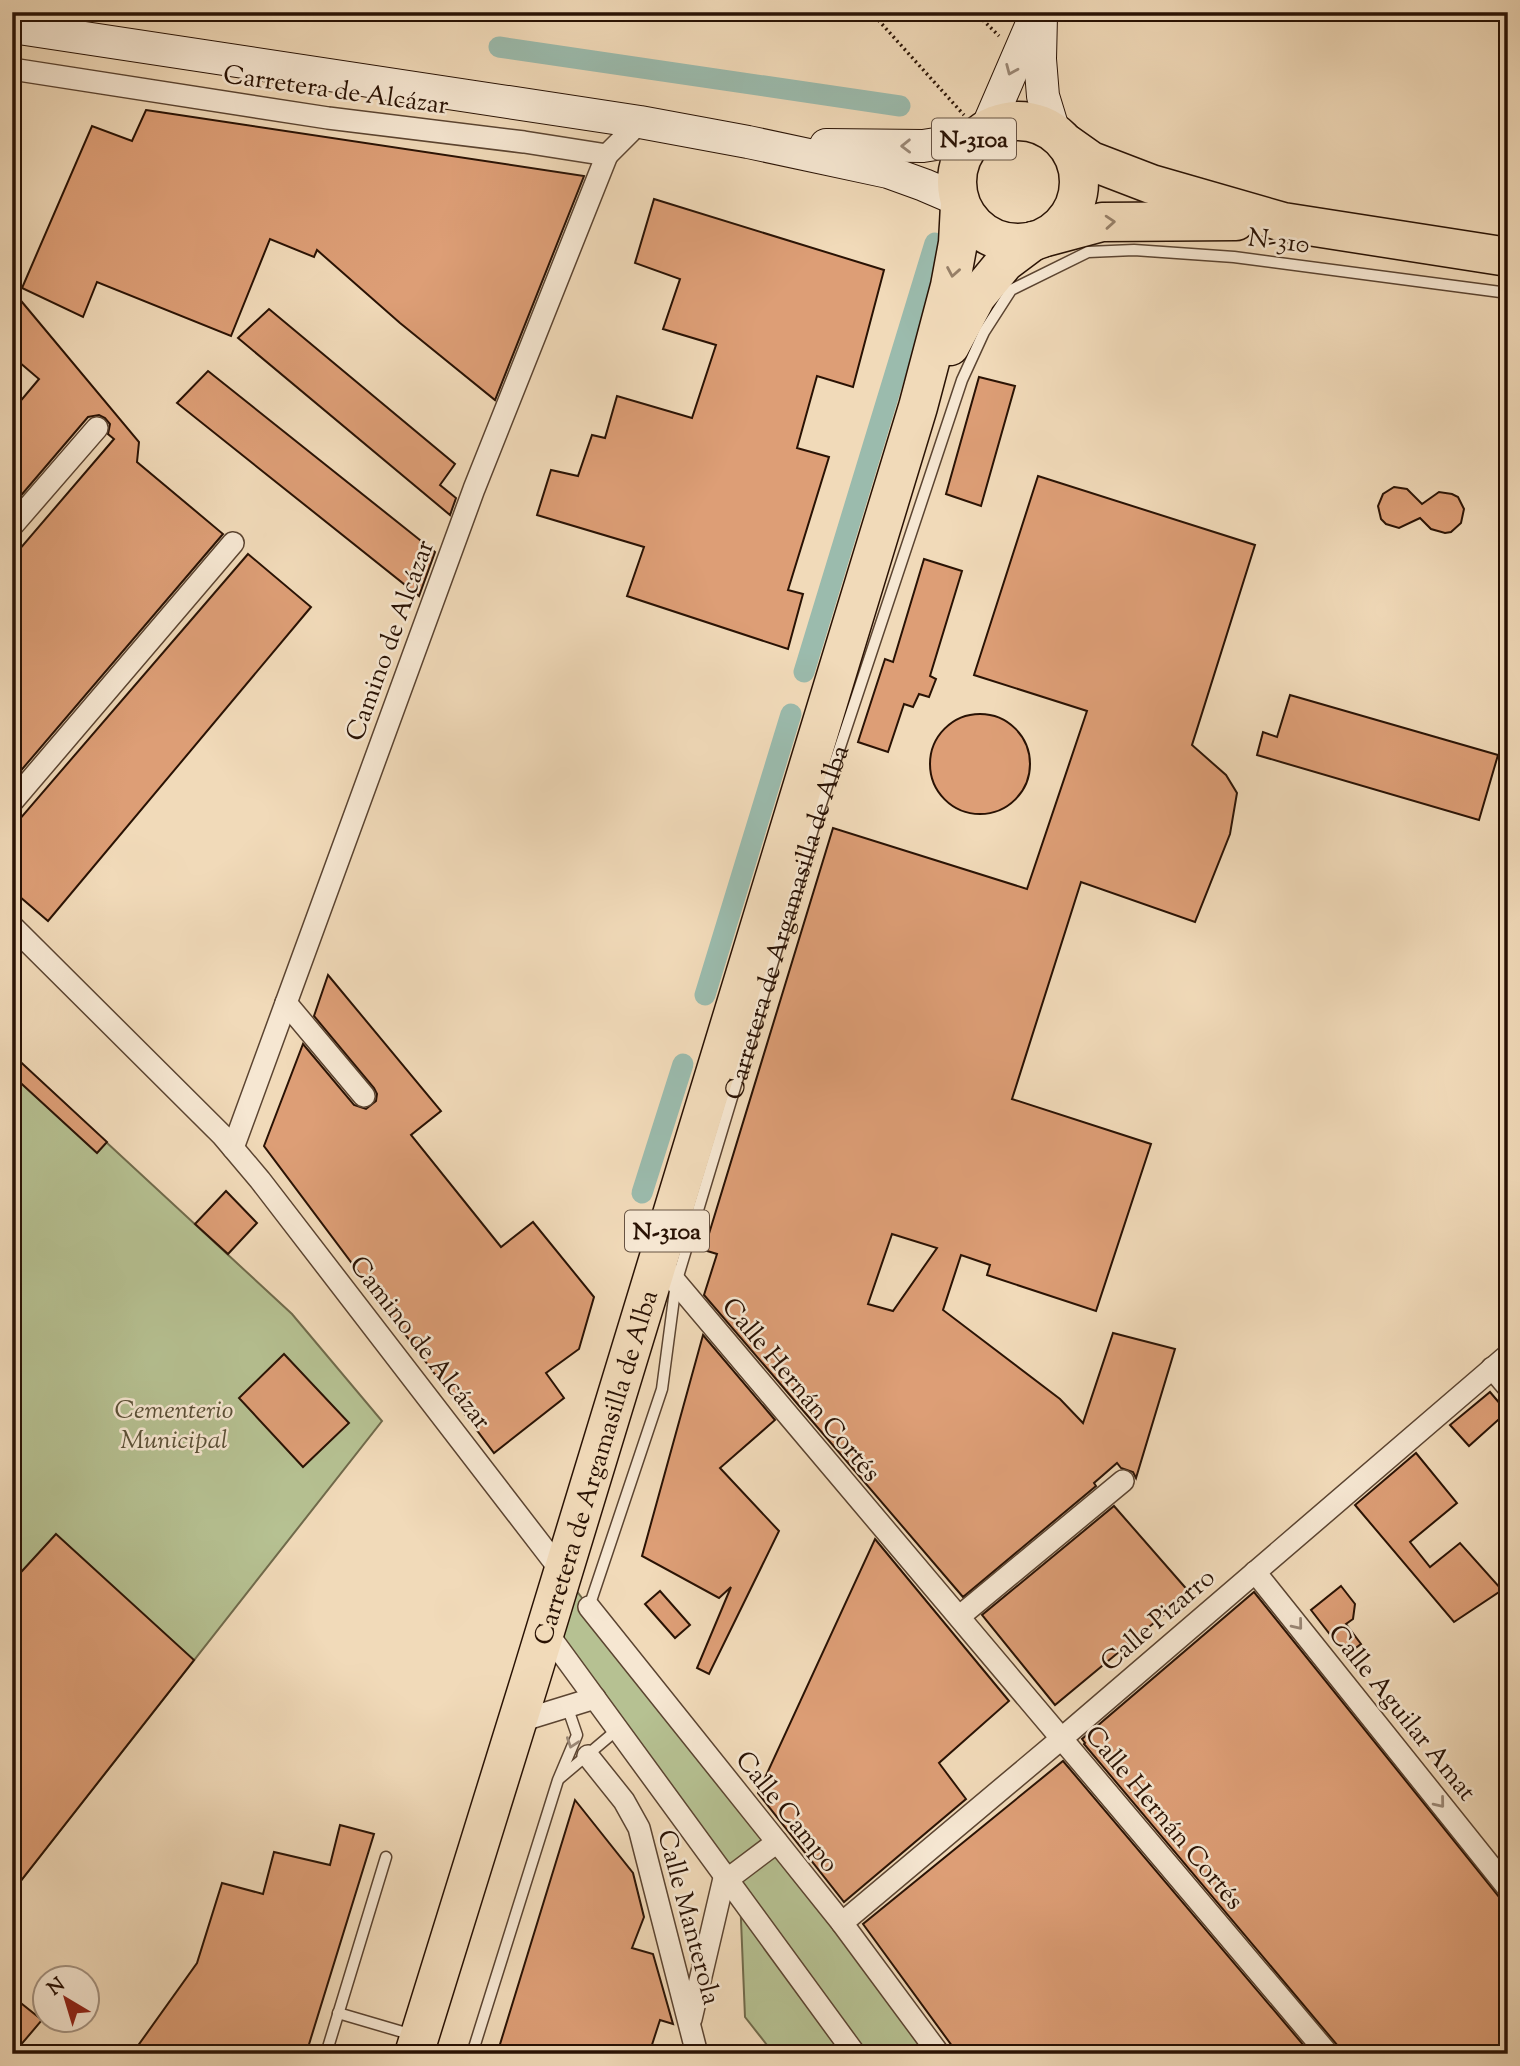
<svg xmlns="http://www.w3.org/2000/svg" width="1520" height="2066" font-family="'Sorts Mill Goudy',serif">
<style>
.green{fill:#b6c192;stroke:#706a4b;stroke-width:2}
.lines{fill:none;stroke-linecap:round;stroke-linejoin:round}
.canal{stroke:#9bbbad;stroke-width:21}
.building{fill:#dd9e76;stroke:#291204;stroke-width:2;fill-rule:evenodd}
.lane-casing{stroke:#5b4431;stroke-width:13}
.street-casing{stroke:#5b4431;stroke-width:24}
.secondary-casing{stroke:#291204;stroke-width:34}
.highway-casing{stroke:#291204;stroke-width:41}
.path{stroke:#291204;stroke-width:3.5;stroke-dasharray:2 3.5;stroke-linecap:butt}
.lane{stroke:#f6e7d2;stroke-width:10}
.street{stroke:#f6e7d2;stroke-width:21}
.secondary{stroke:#f6e7d2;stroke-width:32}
.highway{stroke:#f1dab9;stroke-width:38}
.oneway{stroke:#9a8775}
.oneway2{stroke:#978068}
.labels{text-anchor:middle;stroke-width:5;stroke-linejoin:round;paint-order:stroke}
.shield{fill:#f6e7d2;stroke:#665242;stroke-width:2}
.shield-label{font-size:24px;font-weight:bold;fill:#291204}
.street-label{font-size:26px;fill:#291204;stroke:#f6e7d2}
.park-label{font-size:26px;font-style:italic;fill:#5a4f36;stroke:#f6e7d2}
</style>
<rect width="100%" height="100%" fill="#f1dab9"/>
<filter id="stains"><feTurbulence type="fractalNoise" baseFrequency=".00286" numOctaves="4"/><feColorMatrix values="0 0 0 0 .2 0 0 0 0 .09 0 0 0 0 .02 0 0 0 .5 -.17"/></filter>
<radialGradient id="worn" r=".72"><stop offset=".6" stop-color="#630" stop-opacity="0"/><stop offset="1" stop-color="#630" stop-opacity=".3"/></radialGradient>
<g class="green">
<polygon points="12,1055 292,1314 382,1421 12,1892"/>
<polygon points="562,1572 589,1607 939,2054 774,2054 745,2017 740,1896 545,1630"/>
</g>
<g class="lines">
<g class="canal">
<polyline points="499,47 900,106"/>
<polyline points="804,672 935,243"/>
<polyline points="705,995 791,714"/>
<polyline points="642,1193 683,1064"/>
</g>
</g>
<g class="building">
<polygon points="146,110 584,176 495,400 400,323 317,250 314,257 270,239 231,336 97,282 83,317 22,288 92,126 132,141"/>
<polygon points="654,199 884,270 853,387 817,376 797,448 829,457 788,590 803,594 788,649 627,596 644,547 537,515 551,470 578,476 592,435 605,438 617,396 692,418 716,345 663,329 680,279 635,263"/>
<polygon points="12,290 139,442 137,462 223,534 12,781 12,558 114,439 108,434 110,424 105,418 99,415 88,417 12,506 12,411 39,379 12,356"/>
<polygon points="269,309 455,464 440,485 456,498 450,515 238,338"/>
<polygon points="208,371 435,552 419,596 177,403"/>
<polygon points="979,377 1015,386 981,506 946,494"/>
<path d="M1038,476L1255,545L1192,745L1226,775L1237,793L1230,834L1195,922L1081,882L1012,1099L1151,1144L1096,1311L987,1275L990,1265L961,1255L943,1310L1060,1399L1083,1423L1113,1333L1175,1349L1136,1478L1133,1472L1121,1468L1117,1463L1094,1483L1096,1486L963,1597L704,1295L717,1254L704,1250L833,828L1027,889L1087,711L974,675ZM892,1234L937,1248L893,1311L868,1304Z"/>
<polygon points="1394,487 1407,489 1422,504 1439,492 1452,494 1458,497 1464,509 1461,523 1451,532 1445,533 1431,529 1420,518 1399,528 1386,524 1381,519 1378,506 1383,494"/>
<polygon points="248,554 311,607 48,921 12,890 12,828"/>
<polygon points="924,559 962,571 930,676 936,679 929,697 919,694 913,707 904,704 888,752 858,742 885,659 893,662"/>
<polygon points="1290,695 1498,755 1479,820 1257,755 1263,732 1277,737"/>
<circle cx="980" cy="764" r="50"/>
<polygon points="328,975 441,1111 411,1135 501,1247 533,1222 594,1297 579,1349 546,1373 564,1398 494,1453 264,1146 303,1044 354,1105 366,1109 376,1101 377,1094 374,1088 314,1016"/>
<polygon points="12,1054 107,1142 97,1153 12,1075"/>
<polygon points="226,1191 257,1223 228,1254 195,1224"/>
<polygon points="703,1335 775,1420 720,1468 779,1531 709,1674 697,1668 731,1587 719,1598 642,1556"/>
<polygon points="284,1354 349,1423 303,1467 239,1398"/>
<polygon points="1490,1392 1507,1412 1469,1446 1450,1425"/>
<polygon points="1416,1453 1457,1503 1410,1542 1430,1567 1460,1543 1502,1590 1454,1622 1355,1505"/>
<polygon points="1114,1506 1190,1593 1055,1705 982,1615"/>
<polygon points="56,1534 194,1660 12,1892 12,1582"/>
<polygon points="875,1539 1009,1701 939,1763 966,1799 844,1902 758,1793"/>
<polygon points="1341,1586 1355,1604 1353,1619 1346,1624 1361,1644 1346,1655 1311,1610"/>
<polygon points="660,1591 690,1625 675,1638 645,1604"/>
<polygon points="1254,1592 1508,1908 1508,2054 1341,2054 1338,2046 1084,1744 1085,1743 1082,1739"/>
<polygon points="1063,1761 1311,2054 958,2054 863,1924"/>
<polygon points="575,1800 633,1873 644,1917 632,1948 653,1954 673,2024 660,2020 649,2054 497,2054"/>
<polygon points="340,1825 374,1834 306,2054 132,2054 197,1963 222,1883 263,1894 274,1852 330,1865"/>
<polygon points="12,1996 42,2020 13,2054 12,2054"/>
</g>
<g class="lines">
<g class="lane-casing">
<g id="lane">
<path id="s1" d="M589,1607L662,1389L676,1283L816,819L962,380L984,332L1011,290L1088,252L1134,250L1234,257L1508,293"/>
<polyline points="560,1778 618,1729"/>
<polyline points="338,2013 413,2035"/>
<polyline points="326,2054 386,1857"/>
<polyline points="472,2054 558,1780 577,1735 567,1706"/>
</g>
</g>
<g class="street-casing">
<g id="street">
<polyline points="12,69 328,118 524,142 607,155 640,122"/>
<polyline points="12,526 97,428"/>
<polyline points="12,802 233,543"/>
<polyline points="12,926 222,1135 260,1180 562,1572"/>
<polyline points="286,1003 364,1096"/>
<polyline points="233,1148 474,489 607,155"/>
<polyline points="658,1261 1328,2054"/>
<polyline points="1492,1368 1508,1387"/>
<polyline points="1255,1572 1508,1888"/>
<polyline points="589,1607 842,1923 939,2054"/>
<polyline points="960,1616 1123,1481"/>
<polyline points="545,1630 855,2054"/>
<polyline points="517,1722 595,1698"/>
<polyline points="588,1756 624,1801 639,1828 697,2054"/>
<polyline points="728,1879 777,1842"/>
<polyline points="842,1923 1061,1739 1508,1355"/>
<polyline points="691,2019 725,1874"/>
</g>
</g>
<g class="secondary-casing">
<g id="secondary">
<polyline points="1041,16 1040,59 1043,96 1054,132"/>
<polyline points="12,27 640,122 748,142 888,172 924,185 959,200"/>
<polyline points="987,128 1037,12"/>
<polyline points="826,145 923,146 974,138"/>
</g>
</g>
<g class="highway-casing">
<g id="highway">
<circle cx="1018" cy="182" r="61"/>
<polyline points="1067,144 1091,161 1151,184 1283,222 1508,257"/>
<polyline points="1046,237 1102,222 1236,221"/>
<polyline points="950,346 976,297 1005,262 1033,241"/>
<path id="s2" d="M414,2054L532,1674L918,407L950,286L958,243L960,205"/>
</g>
</g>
<g class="path">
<polyline points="871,12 964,115"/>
<polyline points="975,12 999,36"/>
</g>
<use href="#lane" class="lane"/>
<use href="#street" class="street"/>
<use href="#secondary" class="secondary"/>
<use href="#highway" class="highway"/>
</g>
<defs><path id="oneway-chevron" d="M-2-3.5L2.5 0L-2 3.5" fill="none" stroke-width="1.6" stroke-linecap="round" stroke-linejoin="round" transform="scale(1.75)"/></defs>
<g class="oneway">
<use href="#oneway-chevron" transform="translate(1011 70) rotate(113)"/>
<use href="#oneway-chevron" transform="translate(906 146) rotate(179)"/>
<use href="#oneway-chevron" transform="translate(1298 1625) rotate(51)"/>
<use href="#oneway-chevron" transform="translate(572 1743) rotate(109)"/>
<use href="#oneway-chevron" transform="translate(1440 1803) rotate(51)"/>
</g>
<g class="oneway2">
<use href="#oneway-chevron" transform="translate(1110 222) rotate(-4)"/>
<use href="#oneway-chevron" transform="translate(953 272) rotate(100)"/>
</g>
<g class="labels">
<g class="shield">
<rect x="932" y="118.5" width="84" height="41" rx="5"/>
<rect x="625" y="1210.5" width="84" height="41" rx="5"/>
</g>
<g class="shield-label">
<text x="974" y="147">N-310a</text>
<text x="667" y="1239">N-310a</text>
</g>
<g class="street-label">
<text transform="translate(336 89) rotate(8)" y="9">Carretera de Alcázar</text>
<text transform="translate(1279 240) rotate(7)" y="9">N-310</text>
<text transform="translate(389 640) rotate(-70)" y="9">Camino de Alcázar</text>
<text dy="9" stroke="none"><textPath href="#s1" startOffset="714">Carretera de Argamasilla de Alba</textPath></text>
<text transform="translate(421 1342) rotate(52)" y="9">Camino de Alcázar</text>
<text transform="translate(802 1389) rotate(50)" y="9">Calle Hernán Cortés</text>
<text dy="9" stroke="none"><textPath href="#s2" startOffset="614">Carretera de Argamasilla de Alba</textPath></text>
<text transform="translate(1157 1619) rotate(-41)" y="9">Calle Pizarro</text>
<text transform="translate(1403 1712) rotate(51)" y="9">Calle Aguilar Amat</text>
<text transform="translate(788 1811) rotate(51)" y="9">Calle Campo</text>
<text transform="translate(1165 1817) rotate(50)" y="9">Calle Hernán Cortés</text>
<text transform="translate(690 1917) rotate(75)" y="9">Calle Manterola</text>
</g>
<g class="park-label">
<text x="174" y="1418">Cementerio<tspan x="174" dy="30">Municipal</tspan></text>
</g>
</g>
<rect width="1520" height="2066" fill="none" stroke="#f1dab9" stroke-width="42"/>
<rect x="14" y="14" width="1492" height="2038" fill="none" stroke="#291204" stroke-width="3.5"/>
<rect x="21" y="21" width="1478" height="2024" fill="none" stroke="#291204" stroke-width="2"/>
<g transform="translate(66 1999) rotate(322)"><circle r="33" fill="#f6e7d2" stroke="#a49280" stroke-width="2"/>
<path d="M0-5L12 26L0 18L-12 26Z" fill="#8f2418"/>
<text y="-10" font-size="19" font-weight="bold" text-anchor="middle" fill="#291204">N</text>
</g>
<rect width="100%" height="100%" filter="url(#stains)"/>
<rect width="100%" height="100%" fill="url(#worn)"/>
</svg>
